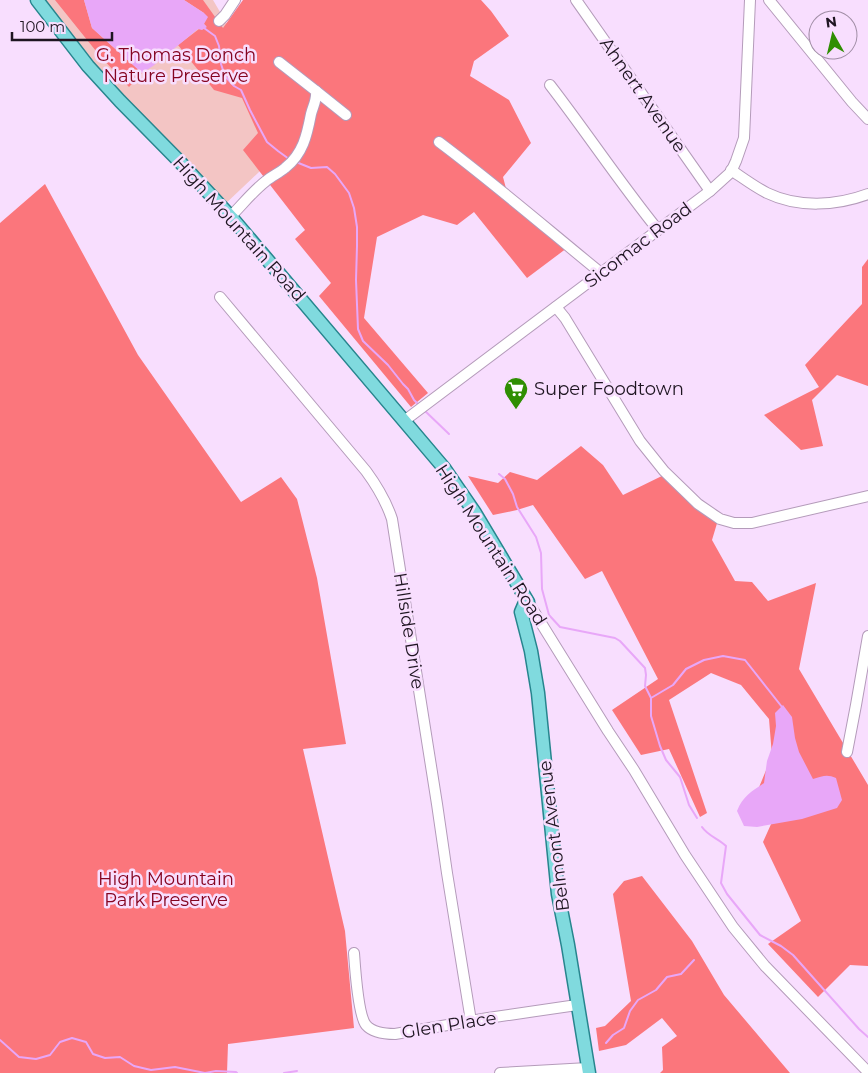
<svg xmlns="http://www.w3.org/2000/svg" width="868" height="1073" font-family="Montserrat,sans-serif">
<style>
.green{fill:#f3c5c4}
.forest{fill:#fb767c}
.water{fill:#e8a7f8}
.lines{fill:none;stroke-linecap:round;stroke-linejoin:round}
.stream{stroke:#e8a7f8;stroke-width:2}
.minor-casing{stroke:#b49bba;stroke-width:12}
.major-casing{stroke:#27858e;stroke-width:15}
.minor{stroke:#fff;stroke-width:10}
.major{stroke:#80dade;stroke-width:12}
.labels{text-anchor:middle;stroke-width:5;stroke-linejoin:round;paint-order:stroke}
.park-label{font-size:18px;fill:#850421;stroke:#f8defe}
.street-label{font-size:18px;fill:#1e1521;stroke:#f8defe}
.poi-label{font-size:18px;fill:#1e1521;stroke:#f8defe;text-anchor:start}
</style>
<rect width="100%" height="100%" fill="#f8defe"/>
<polygon class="green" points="37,0 213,0 240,46 300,133 222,207"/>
<g class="forest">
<polygon points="55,0 84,0 92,28 142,73 129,87 100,56"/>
<polygon points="184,0 203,0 223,28 243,0 481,0 491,11 509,36 474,61 470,76 509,100 531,143 503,177 508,196 567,248 527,278 474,212 457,225 423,215 377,237 364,318 428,393 411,407 319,296 331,283 295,239 305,230 243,150 258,133 242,98 214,90 178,45 199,29 206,26 204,24 204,13"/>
<polygon points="45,184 138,355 241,502 281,477 297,499 317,578 346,744 303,749 345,931 354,1028 228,1044 227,1073 0,1073 0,223"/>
<polygon points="868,259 868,386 837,375 812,400 823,446 801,450 764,415 819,387 805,365 862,304 862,267"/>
<polygon points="581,446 603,465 623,495 668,473 718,520 712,540 735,581 752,582 768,601 816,583 799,669 868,785 868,966 850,965 818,997 768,944 801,921 763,842 772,822 750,809 772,756 769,719 741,685 711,673 669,700 707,813 700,817 669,749 641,755 612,710 658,679 602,571 585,579 533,505 517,510 493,515 468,476 498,483 510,472 537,480"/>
<polygon points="642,876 692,941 724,995 790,1073 660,1073 663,1070 662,1047 677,1036 662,1018 626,1045 599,1051 596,1028 605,1026 631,1001 613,894 624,881"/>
</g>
<g class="water">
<polygon points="84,0 184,0 204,13 208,17 204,24 207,27 202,30 198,29 153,66 142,73 92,28"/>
<path d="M783,705L792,717L795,738L799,752L813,779C823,776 827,774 836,778L842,800L837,808L802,819L757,827L744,826L737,811C743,796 751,792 764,783L767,761L773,744L776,726L775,713Z"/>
</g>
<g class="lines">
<g class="stream">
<polyline points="204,28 215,36 219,46 221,64 225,76 234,86 241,90 250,110 267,142 278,151 289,159"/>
<polyline points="296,162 311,168 327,167 335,174 349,193 354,208 357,227 357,246 356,280 358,329 363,341 388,365 403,384 408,389 414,400 419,405"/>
<polyline points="424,410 449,434"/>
<polyline points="499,474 505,479 513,494 517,507 536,537 541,553 542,589 549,615 560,627 615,638 620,641 645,668 646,675 645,686 651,698 651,716 660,746 666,760 680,777 689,805 697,818"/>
<polyline points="651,698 673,685 686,669 704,660 723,656 745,660 782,707"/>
<path d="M702,827C708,836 719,839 726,846L721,883L727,894L760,935L781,946L793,955L859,1029L868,1037"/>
<polyline points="0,1040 19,1057 36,1059 50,1055 60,1042 72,1038 86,1042 93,1054 105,1058 120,1057 134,1066 151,1070 175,1067 205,1073 216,1071 236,1072 237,1073"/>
<polyline points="606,1043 613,1035 624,1028 630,1011 638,1000 656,990 667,977 681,974 694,960"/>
<polyline points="284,1073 297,1071"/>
</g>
<g class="minor-casing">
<g id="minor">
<polyline points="576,0 710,191"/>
<polyline points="769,0 852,102 868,119"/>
<polyline points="219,21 225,15 235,0"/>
<path d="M550,85C587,133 620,183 658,230"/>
<polyline points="316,91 346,115"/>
<path d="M439,142C495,184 547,229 601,273"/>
<path d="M731,170C743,178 755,187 767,193C798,208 836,206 868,194"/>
<path d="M231,216C242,205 253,191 266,181C272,176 279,173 285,168C303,154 307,135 311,114C313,106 317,100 316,91L279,62"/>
<path d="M220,297L366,471C377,486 386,501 392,519L437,804L447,873L471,1021"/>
<polyline points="556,307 565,318 640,441 664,471 698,504 714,515 720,519 734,523 752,523 868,496"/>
<polyline points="404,421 710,191 731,172 736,161 744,138 750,0"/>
<polyline points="528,602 608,731 634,770 685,855 733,927 765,966 868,1072"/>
<polyline points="847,752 856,705 868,636"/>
<path d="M354,953C355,967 358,1015 366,1025C373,1033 386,1034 395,1034L488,1018L577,1005"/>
<polyline points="500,1073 588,1068"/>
</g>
</g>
<g class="major-casing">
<polyline id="major" points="37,0 88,66 120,101 179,161 232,218 444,468 475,513 528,602 524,605 521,612 531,651 538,693 558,894 568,945 589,1073"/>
</g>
<use href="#minor" class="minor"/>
<use href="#major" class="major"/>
</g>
<defs>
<g id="supermarket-pin" transform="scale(1.25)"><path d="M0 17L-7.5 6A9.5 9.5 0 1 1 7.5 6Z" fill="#2f8e02" stroke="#f8defe"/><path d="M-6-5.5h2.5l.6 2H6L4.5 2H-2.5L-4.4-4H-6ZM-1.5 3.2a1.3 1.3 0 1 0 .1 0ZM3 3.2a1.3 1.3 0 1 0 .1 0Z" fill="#fff"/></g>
</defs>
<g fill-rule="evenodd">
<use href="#supermarket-pin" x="516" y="389"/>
</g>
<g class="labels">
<g class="park-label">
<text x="176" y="61">G. Thomas Donch<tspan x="176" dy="21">Nature Preserve</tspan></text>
<text x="166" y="885">High Mountain<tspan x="166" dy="21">Park Preserve</tspan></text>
</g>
<g class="street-label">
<text transform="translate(643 95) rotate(55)" y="6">Ahnert Avenue</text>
<text transform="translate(239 229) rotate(48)" y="6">High Mountain Road</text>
<text transform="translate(638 245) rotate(-37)" y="6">Sicomac Road</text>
<text transform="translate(491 545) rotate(57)" y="6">High Mountain Road</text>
<text transform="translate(409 631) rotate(81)" y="6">Hillside Drive</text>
<text transform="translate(554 836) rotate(-97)" y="6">Belmont Avenue</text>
<text transform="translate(449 1025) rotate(-9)" y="6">Glen Place</text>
</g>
<g class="poi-label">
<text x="534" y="395">Super Foodtown</text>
</g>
</g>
<g transform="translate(833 35) rotate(352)"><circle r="24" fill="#f8defe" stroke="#a18ea6"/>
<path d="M0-4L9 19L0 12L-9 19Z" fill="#2f8e02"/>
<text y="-8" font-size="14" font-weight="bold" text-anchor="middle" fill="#1e1521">N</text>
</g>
<path d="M12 32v8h100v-8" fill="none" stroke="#1e1521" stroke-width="2.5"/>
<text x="20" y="32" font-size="15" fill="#1e1521" stroke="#f8defe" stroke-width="4" paint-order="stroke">100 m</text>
</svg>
